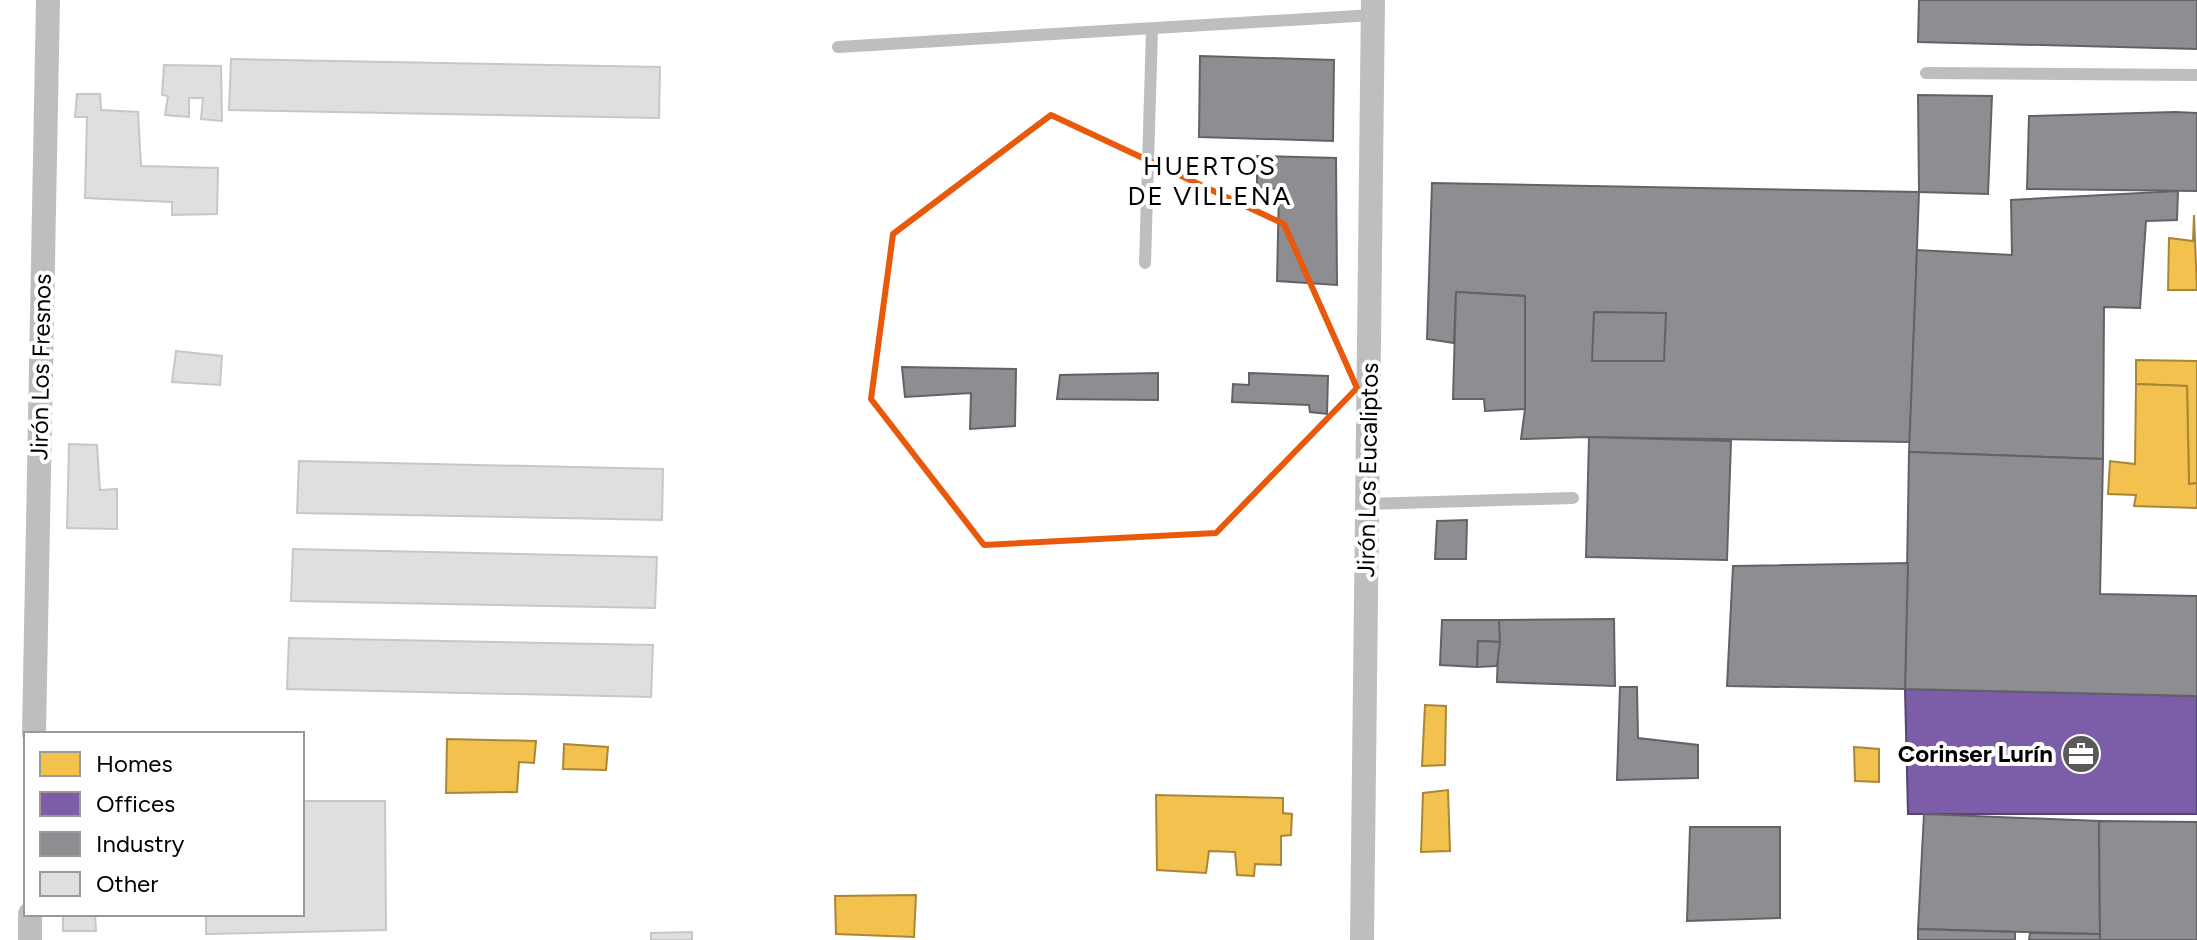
<svg xmlns="http://www.w3.org/2000/svg" width="2197" height="940" font-family="Figtree,sans-serif">
<style>
.homes{fill:#f2c14e;stroke:#a98737;stroke-width:2}
.offices{fill:#7b5ea7;stroke:#564275;stroke-width:2}
.industry{fill:#8d8d92;stroke:#636366;stroke-width:2}
.building{fill:#dfdfdf;stroke:#c7c7c7;stroke-width:2}
.lines{fill:none;stroke-linecap:round;stroke-linejoin:round}
.lane{stroke:#bebebe;stroke-width:12}
.street{stroke:#bebebe;stroke-width:24}
.marked{fill:none;stroke:#e8590c;stroke-width:6;stroke-linejoin:round}
.labels{text-anchor:middle;stroke-width:8;stroke-linejoin:round;paint-order:stroke}
.street-label{font-size:24px;fill:#000;stroke:#fff}
.poi-label{font-size:24px;font-weight:bold;fill:#000;stroke:#fff;text-anchor:end}
.neighbourhood-label{font-size:26px;letter-spacing:2px;fill:#000;stroke:#fff}
</style>
<rect width="100%" height="100%" fill="#fff"/>
<g class="homes">
<polygon points="2194,215 2197,290 2168,290 2169,238 2193,241"/>
<polygon points="2136,360 2197,361 2197,483 2189,484 2187,386 2136,384"/>
<polygon points="2136,384 2187,386 2189,484 2197,483 2197,508 2134,506 2136,495 2108,494 2110,461 2135,464"/>
<polygon points="1425,705 1446,706 1445,765 1422,766"/>
<polygon points="447,739 536,741 534,763 519,762 517,792 446,793"/>
<polygon points="564,744 608,747 606,770 563,769"/>
<polygon points="1854,747 1879,749 1879,782 1855,781"/>
<polygon points="1448,790 1450,851 1421,852 1423,793"/>
<polygon points="1156,795 1283,798 1283,813 1292,814 1291,835 1281,836 1281,865 1255,864 1254,876 1237,875 1235,852 1209,851 1206,873 1157,870"/>
<polygon points="916,895 914,937 836,934 835,896"/>
</g>
<polygon class="offices" points="1905,689 2197,696 2197,814 1908,814"/>
<g class="industry">
<polygon points="1919,0 2197,0 2197,49 1918,42"/>
<polygon points="1200,56 1334,60 1333,141 1199,137"/>
<polygon points="1918,95 1992,96 1988,194 1919,192"/>
<polygon points="2175,112 2197,113 2197,191 2027,189 2029,116"/>
<polygon points="1257,156 1336,158 1337,285 1277,281 1279,189 1257,187"/>
<polygon points="1432,183 1919,192 1910,442 1589,437 1521,439 1525,409 1525,296 1456,292 1454,343 1427,339"/>
<polygon points="2178,191 2177,220 2146,221 2140,308 2104,307 2103,459 1909,452 1917,250 2012,255 2011,200"/>
<polygon points="1456,292 1525,296 1525,409 1485,411 1484,399 1453,399"/>
<polygon points="1594,312 1666,313 1664,361 1592,361"/>
<polygon points="902,367 1016,369 1015,426 970,429 971,393 905,397"/>
<polygon points="1158,373 1158,400 1057,399 1060,375"/>
<polygon points="1249,373 1328,376 1327,414 1310,412 1309,405 1232,402 1233,384 1249,385"/>
<polygon points="1589,437 1731,441 1727,560 1586,557"/>
<polygon points="1909,452 2103,459 2100,594 2197,596 2197,696 1905,689"/>
<polygon points="1467,520 1466,559 1435,559 1437,521"/>
<polygon points="1908,563 1905,689 1727,686 1733,566"/>
<polygon points="1614,619 1615,686 1497,682 1499,620"/>
<polygon points="1442,620 1499,620 1500,642 1478,641 1477,667 1440,665"/>
<polygon points="1478,641 1500,642 1497,666 1477,667"/>
<polygon points="1620,687 1637,687 1638,738 1698,745 1698,778 1617,780"/>
<polygon points="1924,814 2099,821 2100,934 1918,929"/>
<polygon points="2099,821 2197,822 2197,940 2100,940"/>
<polygon points="1690,827 1780,827 1780,918 1687,921"/>
<polygon points="1918,929 2015,932 2015,940 1918,940"/>
<polygon points="2030,933 2100,934 2100,940 2029,940"/>
</g>
<g class="building">
<polygon points="231,59 660,67 659,118 229,110"/>
<polygon points="164,65 221,66 222,121 201,119 203,98 189,98 189,117 165,115 168,96 162,95"/>
<polygon points="77,94 100,94 101,110 138,112 141,166 218,168 217,214 172,215 172,202 85,198 87,117 75,117"/>
<polygon points="176,351 222,356 220,385 172,382"/>
<polygon points="69,444 97,445 100,490 117,489 117,529 67,528"/>
<polygon points="299,461 663,469 662,520 297,513"/>
<polygon points="293,549 657,557 655,608 291,601"/>
<polygon points="289,638 653,645 651,697 287,689"/>
<polygon points="302,801 385,801 386,930 206,934 206,914 302,914"/>
<polygon points="63,914 95,914 96,931 63,931"/>
<polygon points="692,932 692,940 651,940 651,933"/>
</g>
<g class="lines">
<g class="lane">
<polyline points="838,47 1373,15"/>
<polyline points="1926,73 2197,75"/>
<polyline points="1145,263 1152,30"/>
<polyline points="1367,504 1573,498"/>
</g>
<g class="street">
<polyline points="34,734 48,0"/>
<polyline points="30,940 30,914"/>
<polyline points="1362,940 1373,0"/>
</g>
</g>
<path class="marked" d="M1051,115L1284,224L1357,388L1216,533L984,545L871,399L893,234Z"/>
<defs>
<g id="office-disc" transform="scale(2)"><circle r="9.5" fill="#595959" stroke="#fff"/><path d="M-6-3h4V-5.5h4V-3h4V5H-6ZM-1-4.5V-3h2v-1.5ZM-6 0V1H6V0Z" fill="#fff"/></g>
</defs>
<g fill-rule="evenodd">
<use href="#office-disc" x="2081" y="754"/>
</g>
<g class="labels">
<g class="street-label">
<text transform="translate(41 367) rotate(-89)" y="8">Jirón Los Fresnos</text>
<text transform="translate(1368 470) rotate(-89)" y="8">Jirón Los Eucaliptos</text>
</g>
<g class="poi-label">
<text x="2053" y="762">Corinser Lurín</text>
</g>
<g class="neighbourhood-label">
<text x="1210" y="175">HUERTOS<tspan x="1210" dy="30">DE VILLENA</tspan></text>
</g>
</g>
<rect x="24" y="732" width="280" height="184" fill="#ffffff" stroke="#999999" stroke-width="2"/>
<rect x="40" y="752" width="40" height="24" fill="#f2c14e" stroke="#999999" stroke-width="2"/>
<text x="96" y="772" font-size="24" fill="#000000">Homes</text>
<rect x="40" y="792" width="40" height="24" fill="#7b5ea7" stroke="#999999" stroke-width="2"/>
<text x="96" y="812" font-size="24" fill="#000000">Offices</text>
<rect x="40" y="832" width="40" height="24" fill="#8d8d92" stroke="#999999" stroke-width="2"/>
<text x="96" y="852" font-size="24" fill="#000000">Industry</text>
<rect x="40" y="872" width="40" height="24" fill="#dfdfdf" stroke="#999999" stroke-width="2"/>
<text x="96" y="892" font-size="24" fill="#000000">Other</text>
</svg>
